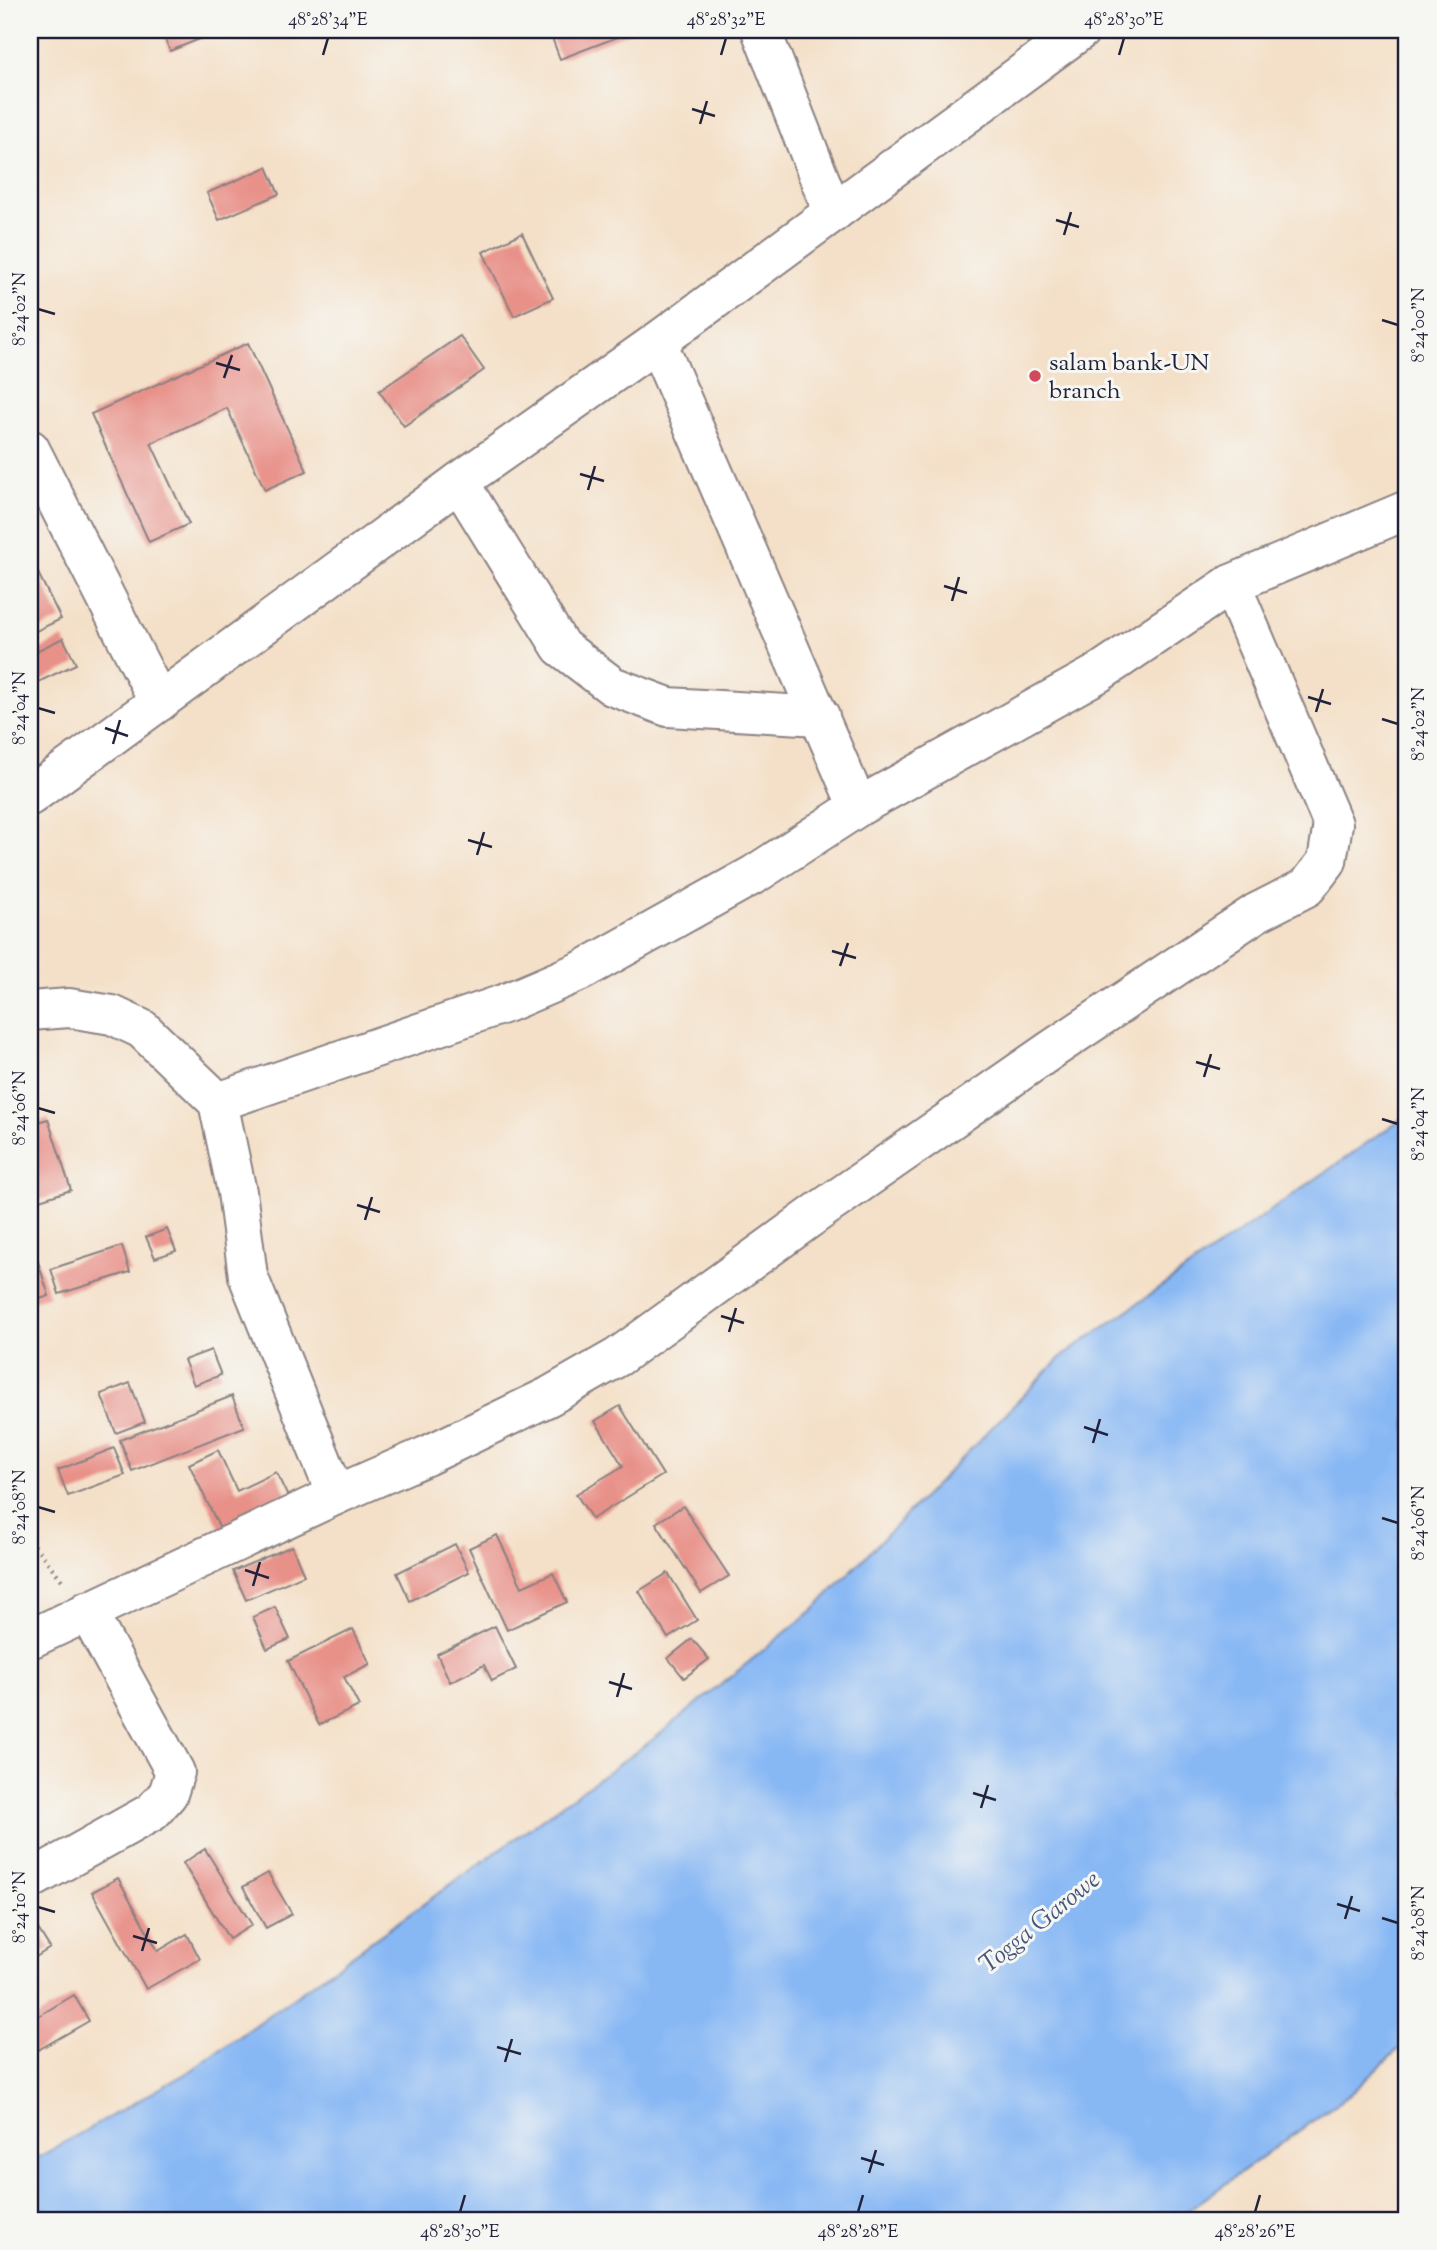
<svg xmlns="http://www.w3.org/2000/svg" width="1437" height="2250" font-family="'Sorts Mill Goudy',serif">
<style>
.water{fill:#88b8f4;stroke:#556d98;stroke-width:2}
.building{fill:#e89189}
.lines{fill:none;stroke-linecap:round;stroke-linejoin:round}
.minor-casing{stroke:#8b8182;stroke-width:42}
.major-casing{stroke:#8b8182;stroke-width:42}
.path{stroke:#8b8182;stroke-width:4.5;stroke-dasharray:2 5;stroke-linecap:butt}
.minor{stroke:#fff;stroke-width:38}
.major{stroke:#fff;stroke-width:38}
.ticks{fill:none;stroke:#22223b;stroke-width:2.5}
.poi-dot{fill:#d1495b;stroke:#f6f6f2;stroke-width:2.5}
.labels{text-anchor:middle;stroke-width:6;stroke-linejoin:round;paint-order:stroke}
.poi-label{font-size:24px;fill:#22223b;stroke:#f6f6f2;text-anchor:start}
.water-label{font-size:26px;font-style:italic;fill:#46567c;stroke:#f6f6f2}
.neatline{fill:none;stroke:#22223b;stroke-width:2.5}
.ticks-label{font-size:18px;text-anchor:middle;fill:#22223b}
</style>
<rect width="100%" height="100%" fill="#f6f6f2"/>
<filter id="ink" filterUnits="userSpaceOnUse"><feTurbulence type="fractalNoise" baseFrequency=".0143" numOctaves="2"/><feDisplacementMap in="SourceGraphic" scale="14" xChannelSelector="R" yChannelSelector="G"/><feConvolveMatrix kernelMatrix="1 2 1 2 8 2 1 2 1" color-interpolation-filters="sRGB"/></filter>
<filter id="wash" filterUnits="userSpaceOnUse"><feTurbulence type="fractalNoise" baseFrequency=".00686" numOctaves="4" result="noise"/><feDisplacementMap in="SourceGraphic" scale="28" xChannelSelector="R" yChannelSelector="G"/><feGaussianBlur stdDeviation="1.57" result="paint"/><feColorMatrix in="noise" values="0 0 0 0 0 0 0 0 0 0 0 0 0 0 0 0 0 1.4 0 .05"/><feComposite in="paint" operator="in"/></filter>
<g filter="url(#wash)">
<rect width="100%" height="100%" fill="#f4e0c8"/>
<polygon class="water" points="1407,1115 1407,2041 1350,2094 1175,2220 30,2220 30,2162 192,2070 655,1738 813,1610 1061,1357"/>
<g id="blocks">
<g class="building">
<polygon points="161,30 222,30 170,51"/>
<polygon points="549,30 636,30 560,59"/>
<polygon points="267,167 279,194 219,220 207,193"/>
<polygon points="522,233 553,298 514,316 483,252"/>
<polygon points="460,336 484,370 404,426 379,391"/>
<polygon points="248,343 307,471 265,490 227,408 151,443 189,524 149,542 91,414"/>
<polygon points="35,567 61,619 32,633 30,628 30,569"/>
<polygon points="63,638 76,664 30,686 30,654"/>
<polygon points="48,1119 71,1190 30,1203 30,1124"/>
<polygon points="167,1229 176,1251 155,1258 146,1237"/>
<polygon points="30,1237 49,1296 30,1302"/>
<polygon points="122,1246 130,1272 59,1294 51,1269"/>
<polygon points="211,1350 221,1375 194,1385 184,1360"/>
<polygon points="130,1383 145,1422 116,1433 101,1394"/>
<polygon points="232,1396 244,1427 132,1471 120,1440"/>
<polygon points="620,1406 663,1475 592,1519 576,1494 623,1466 595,1421"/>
<polygon points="114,1448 125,1475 68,1496 58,1470"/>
<polygon points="218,1450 237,1491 276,1472 289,1499 221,1531 189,1464"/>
<polygon points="683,1506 729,1576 701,1593 656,1523"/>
<polygon points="497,1535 522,1587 553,1573 567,1602 507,1630 469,1548"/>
<polygon points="455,1544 469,1572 410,1601 397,1573"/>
<polygon points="292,1546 304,1575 246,1600 233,1571"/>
<polygon points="668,1573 697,1620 668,1638 639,1591"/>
<polygon points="275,1607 290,1639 267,1649 253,1617"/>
<polygon points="495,1626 516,1669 492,1681 484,1665 450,1682 437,1654"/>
<polygon points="353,1629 370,1664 344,1677 359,1706 319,1725 288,1661"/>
<polygon points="692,1639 709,1659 684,1678 668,1658"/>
<polygon points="205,1849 252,1925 229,1939 183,1863"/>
<polygon points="268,1873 292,1914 266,1928 243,1887"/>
<polygon points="118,1878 158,1951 187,1934 200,1959 146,1989 92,1892"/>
<polygon points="35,1924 50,1948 31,1960 30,1927"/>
<polygon points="74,1995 89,2021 31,2054 30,2021"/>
</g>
</g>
</g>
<g filter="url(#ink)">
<use href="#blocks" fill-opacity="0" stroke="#8b8182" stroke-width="2"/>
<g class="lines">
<g class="minor-casing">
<g id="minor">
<polyline points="761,30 833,213"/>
<polyline points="657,342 858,807"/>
<polyline points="30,449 159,702"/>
<polyline points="459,482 561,647 612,686 668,707 820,716"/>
<polyline points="30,1011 69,1008 112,1015 142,1029 218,1102 237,1192 248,1276 336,1495"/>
<polyline points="218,1102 506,1003 581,971 755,874 858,807 1097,674 1231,584 1407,510"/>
<polyline points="30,1639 336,1495 426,1456 548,1397 618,1357 818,1212 1051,1050 1256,913 1307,887 1327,861 1333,824 1231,584"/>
<polyline points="30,1880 152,1812 168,1794 175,1772 87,1611"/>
</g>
</g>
<g class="major-casing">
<polyline id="major" points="30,796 459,482 657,342 1081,30"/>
</g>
<polyline class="path" points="30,1540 62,1580"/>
<use href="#minor" class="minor"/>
<use href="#major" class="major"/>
</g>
</g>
<path class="ticks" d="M323,55L328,38M721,55L726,38M1119,55L1124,38M692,109L715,116M700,124L707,101M1056,220L1079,227M1064,235L1071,212M38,309L55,314M1382,320L1398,325M216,363L240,370M224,378L232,355M580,474L604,481M588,490L595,466M944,586L967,593M952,601L959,577M1308,697L1331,704M38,708L55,713M1316,712L1323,689M1382,719L1398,724M105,728L128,736M113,744L120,720M468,840L492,847M477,855L484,832M832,951L856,958M840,966L848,943M1196,1062L1220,1069M1204,1077L1211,1054M38,1108L55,1113M1382,1119L1398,1124M357,1205L380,1212M365,1220L372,1197M721,1316L744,1323M729,1332L736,1308M1084,1427L1108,1435M1093,1443L1100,1419M38,1507L55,1512M1382,1518L1398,1523M245,1570L269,1578M253,1586L260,1562M609,1682L632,1689M617,1697L624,1673M973,1793L996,1800M981,1808L988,1785M1337,1904L1360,1911M38,1907L55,1912M1382,1918L1398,1923M1345,1919L1352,1896M133,1936L157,1943M142,1951L149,1928M497,2047L521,2054M505,2062L512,2039M861,2158L884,2165M869,2173L876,2150M460,2212L465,2195M858,2212L863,2195M1255,2212L1260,2195"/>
<circle class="poi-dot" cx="1035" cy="376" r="7"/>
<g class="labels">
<g class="poi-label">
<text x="1049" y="370">salam bank-UN<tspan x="1049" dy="28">branch</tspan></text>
</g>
<g class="water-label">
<text transform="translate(1039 1921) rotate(-39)" y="9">Togga Garowe</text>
</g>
</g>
<rect width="1437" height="2250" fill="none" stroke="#f6f6f2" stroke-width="77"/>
<rect x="38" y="38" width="1360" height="2174" class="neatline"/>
<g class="ticks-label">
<text x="328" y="25">48°28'34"E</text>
<text x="726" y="25">48°28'32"E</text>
<text x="1124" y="25">48°28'30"E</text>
<text transform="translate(19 309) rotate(-90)" y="6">8°24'02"N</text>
<text transform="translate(1418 325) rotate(-90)" y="6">8°24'00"N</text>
<text transform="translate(19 708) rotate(-90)" y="6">8°24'04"N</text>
<text transform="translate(1418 724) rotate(-90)" y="6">8°24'02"N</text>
<text transform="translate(19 1108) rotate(-90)" y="6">8°24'06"N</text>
<text transform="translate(1418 1124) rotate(-90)" y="6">8°24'04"N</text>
<text transform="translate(19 1507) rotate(-90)" y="6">8°24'08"N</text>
<text transform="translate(1418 1523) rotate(-90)" y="6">8°24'06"N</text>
<text transform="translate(19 1907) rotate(-90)" y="6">8°24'10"N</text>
<text transform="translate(1418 1923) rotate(-90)" y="6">8°24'08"N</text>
<text x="460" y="2237">48°28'30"E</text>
<text x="858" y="2237">48°28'28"E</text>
<text x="1255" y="2237">48°28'26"E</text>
</g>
</svg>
